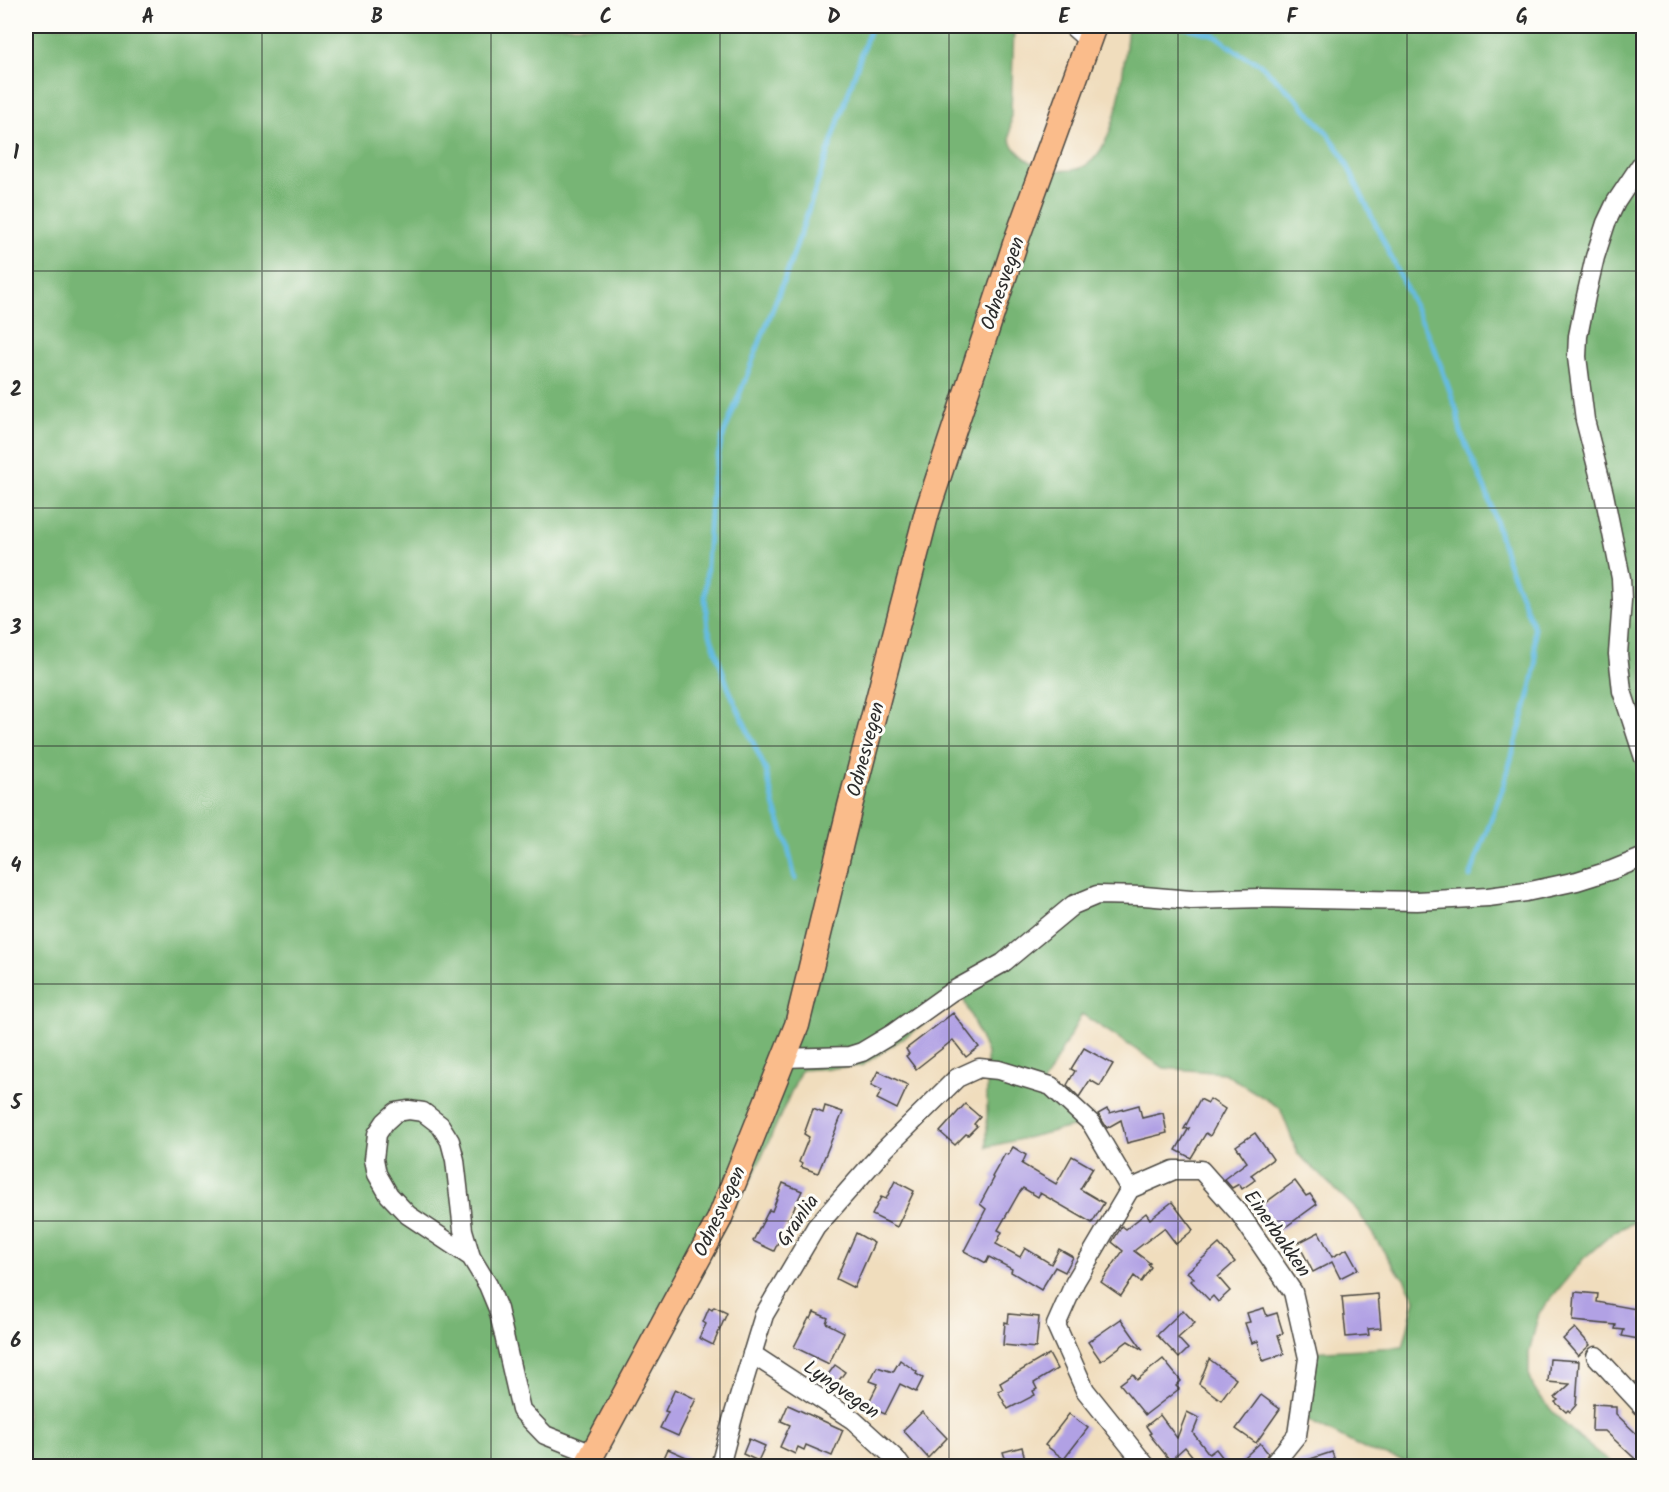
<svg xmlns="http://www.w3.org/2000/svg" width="1669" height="1492" font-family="Kalam,sans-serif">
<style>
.forest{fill:#77b575;stroke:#517050;stroke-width:1.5}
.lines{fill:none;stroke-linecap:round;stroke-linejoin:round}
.stream{stroke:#65bbe1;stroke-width:5}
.building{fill:#b1a1e4}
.minor-casing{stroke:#494641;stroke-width:21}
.major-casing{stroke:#494641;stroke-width:27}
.minor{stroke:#fff;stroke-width:18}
.major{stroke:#fabc8b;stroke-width:24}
.grid{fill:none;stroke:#2b2b2b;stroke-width:1.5;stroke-opacity:0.55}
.labels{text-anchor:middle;stroke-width:6;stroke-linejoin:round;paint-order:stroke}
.street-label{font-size:20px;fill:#2b2b2b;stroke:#fdfcf7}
.neatline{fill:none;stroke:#2b2b2b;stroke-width:2}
.grid-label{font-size:20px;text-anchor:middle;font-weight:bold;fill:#2b2b2b}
</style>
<rect width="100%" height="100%" fill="#fdfcf7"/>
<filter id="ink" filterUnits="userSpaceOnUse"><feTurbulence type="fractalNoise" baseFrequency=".0167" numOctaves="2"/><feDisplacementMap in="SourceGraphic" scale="12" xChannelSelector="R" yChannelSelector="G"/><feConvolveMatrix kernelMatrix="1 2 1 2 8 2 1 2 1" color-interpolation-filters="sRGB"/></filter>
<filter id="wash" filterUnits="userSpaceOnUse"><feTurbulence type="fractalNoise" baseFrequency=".008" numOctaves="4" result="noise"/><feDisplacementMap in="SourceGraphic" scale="24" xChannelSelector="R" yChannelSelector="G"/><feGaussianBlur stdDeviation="1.35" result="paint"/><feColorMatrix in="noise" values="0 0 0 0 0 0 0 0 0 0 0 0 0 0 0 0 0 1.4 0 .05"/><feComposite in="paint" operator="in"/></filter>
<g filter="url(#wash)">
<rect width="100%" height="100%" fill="#f0ddbd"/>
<path class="forest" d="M26,26H1014L1010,139C1015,153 1033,166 1048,169C1060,171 1077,172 1088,164C1120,141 1124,62 1128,26H1643V1218L1614,1232L1583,1259L1539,1313L1529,1352V1374L1534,1389L1553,1412L1579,1438L1615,1466H1564L1553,1461L1526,1466H1423L1368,1451L1298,1415L1306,1352L1403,1347L1415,1299L1404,1279L1394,1267L1357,1210L1298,1154L1280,1108L1224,1073L1164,1068L1082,1014L1040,1089L1080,1125L987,1147V1053L963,998L861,1066L801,1070L753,1176L729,1216L597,1466H26Z"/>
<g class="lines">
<g class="stream">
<polyline points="1180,26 1215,35 1240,54 1260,64 1298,100 1328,134 1341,152 1434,347 1457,411 1461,433 1488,496 1508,563 1534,628 1536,666 1529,696 1504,784 1470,877"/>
<polyline points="795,879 787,843 775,808 766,771 728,687 708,628 705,598 712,483 722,439 789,267 871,26"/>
</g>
</g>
<g id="blocks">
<g class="building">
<polygon points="953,1013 979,1047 966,1057 953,1040 916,1069 906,1056 909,1054 906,1049"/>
<polygon points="1084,1048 1113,1064 1100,1086 1090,1080 1079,1097 1067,1085 1075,1071 1071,1069"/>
<polygon points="878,1071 908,1085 897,1109 877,1099 882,1090 871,1085"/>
<polygon points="1200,1099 1208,1103 1210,1099 1225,1109 1210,1136 1206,1133 1191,1158 1176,1150 1189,1128 1184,1129"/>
<polygon points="965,1104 980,1117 974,1124 977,1126 968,1135 966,1134 955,1145 940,1132"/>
<polygon points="1139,1105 1142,1118 1163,1113 1167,1133 1127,1143 1121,1120 1107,1128 1098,1114 1107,1109 1110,1113"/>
<polygon points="825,1106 843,1112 818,1173 801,1167 802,1164 799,1162 809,1137 804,1134 813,1109 823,1113"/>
<polygon points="1255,1133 1273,1159 1251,1175 1255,1180 1242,1189 1239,1184 1232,1188 1224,1179 1247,1162 1236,1146"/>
<polygon points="1013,1147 1026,1155 1022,1164 1056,1184 1072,1156 1093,1168 1080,1189 1104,1203 1092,1223 1040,1193 1038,1197 1023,1188 1019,1193 998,1230 1002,1232 996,1244 1020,1257 1025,1248 1051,1264 1059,1249 1073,1257 1065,1272 1055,1267 1041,1290 1011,1272 1012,1269 989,1257 986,1263 964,1251 986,1209 980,1204 994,1178 992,1177 1005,1154 1008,1155"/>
<polygon points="895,1181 914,1191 897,1227 872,1215 881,1197 886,1199"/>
<polygon points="1295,1181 1306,1196 1310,1194 1317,1204 1280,1231 1261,1206"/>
<polygon points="783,1183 802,1191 774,1251 753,1241 769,1210 772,1211"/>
<polygon points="1172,1202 1193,1230 1176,1244 1164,1228 1134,1251 1150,1263 1148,1264 1151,1267 1141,1282 1134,1276 1121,1296 1101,1282 1123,1251 1112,1242 1122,1226 1126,1229 1146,1213 1150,1219"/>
<polygon points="1319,1232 1332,1257 1347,1249 1358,1269 1340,1278 1332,1262 1313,1272 1298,1243"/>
<polygon points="856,1233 874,1243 854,1288 836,1279"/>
<polygon points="1219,1244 1235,1262 1218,1277 1230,1291 1218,1302 1213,1296 1209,1300 1191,1281 1194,1278 1187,1272"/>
<polygon points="1575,1292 1598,1294 1597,1302 1642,1310 1640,1319 1644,1320 1644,1340 1622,1336 1624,1330 1615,1329 1616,1325 1573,1321"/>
<polygon points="1378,1294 1381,1328 1368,1329 1369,1335 1346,1337 1342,1297"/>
<polygon points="714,1307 727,1313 713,1345 699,1338 706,1324 703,1322 709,1308 712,1310"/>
<polygon points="1264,1308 1267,1316 1277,1313 1283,1333 1278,1335 1284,1354 1263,1361 1258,1341 1252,1343 1245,1323 1250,1322 1247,1313"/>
<polygon points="1183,1310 1195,1323 1178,1338 1188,1349 1179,1358 1157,1335"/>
<polygon points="814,1312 828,1318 826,1323 844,1332 829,1364 794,1347 809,1318 811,1319"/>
<polygon points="1009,1314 1039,1317 1036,1348 1003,1345 1005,1322 1008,1323"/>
<polygon points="1121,1319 1143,1350 1128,1341 1101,1361 1088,1342"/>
<polygon points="1575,1328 1590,1345 1578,1356 1563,1339"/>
<polygon points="1049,1354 1057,1369 1034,1383 1037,1389 1033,1391 1035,1395 1008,1409 998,1391 1003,1389 1000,1383"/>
<polygon points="1163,1359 1181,1381 1176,1386 1179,1389 1145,1415 1120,1384 1133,1374 1137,1380"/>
<polygon points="1209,1359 1236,1379 1221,1400 1199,1384"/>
<polygon points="1550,1359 1579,1361 1576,1405 1570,1412 1568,1410 1566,1412 1555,1402 1558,1400 1555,1398 1570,1384 1548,1382"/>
<polygon points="900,1360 917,1372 916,1374 923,1378 916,1392 900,1384 885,1414 867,1406 878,1384 870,1381 877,1367 893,1372"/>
<polygon points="835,1365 845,1372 834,1387 824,1380"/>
<polygon points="675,1389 696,1399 678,1436 660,1428 668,1412 665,1411"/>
<polygon points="1261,1395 1280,1409 1256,1443 1236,1429"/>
<polygon points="1593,1404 1611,1405 1611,1407 1616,1407 1616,1414 1644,1441 1644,1467 1605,1431 1592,1431"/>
<polygon points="788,1405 843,1430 832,1456 806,1445 804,1450 798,1447 795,1454 780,1447 790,1425 781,1421"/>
<polygon points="922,1412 947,1438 928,1458 903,1430"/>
<polygon points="1187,1412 1199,1418 1193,1433 1209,1454 1216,1449 1230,1467 1194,1467 1198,1463 1185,1447 1167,1463 1169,1459 1149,1434 1151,1433 1146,1426 1160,1415 1177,1438"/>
<polygon points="1069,1414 1088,1428 1064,1459 1045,1445"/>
<polygon points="749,1439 765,1446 758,1461 743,1454"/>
<polygon points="1260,1443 1268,1453 1261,1467 1234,1467"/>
<polygon points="1022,1447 1027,1467 1008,1467 1003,1452"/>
<polygon points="668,1449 709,1467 660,1467"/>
<polygon points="1332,1452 1337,1467 1296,1467 1295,1464"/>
</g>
</g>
</g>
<g filter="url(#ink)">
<use href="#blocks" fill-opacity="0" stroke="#494641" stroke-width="1.5"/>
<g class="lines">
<g class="minor-casing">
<g id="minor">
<polyline points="1072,26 1089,41"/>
<polyline points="1644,160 1616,202 1606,223 1595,257 1586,296 1578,336 1577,357 1585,420 1604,494 1621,578 1622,600 1618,654 1622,691 1644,758"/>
<polyline points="784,1058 849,1056 862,1052 892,1034 951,992 1003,963 1073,905 1097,895 1144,896 1191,900 1262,898 1417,901 1488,897 1526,892 1577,881 1612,870 1644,857"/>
<polyline points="471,1257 408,1215 389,1195 377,1174 374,1159 377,1134 385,1122 396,1112 409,1110 423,1112 440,1125 450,1141 455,1160 463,1230 471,1257 488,1285 498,1309 521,1410 545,1435 593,1454"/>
<polyline points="752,1354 853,1420 896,1459 901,1466"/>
<polyline points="1596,1356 1644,1408"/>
<polyline points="720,1466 733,1417 764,1315 816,1227 885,1149 957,1078 979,1068 999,1070 1051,1086 1091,1123 1130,1189"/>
<polyline points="1146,1466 1085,1390 1056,1325 1075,1282 1130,1189 1174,1170 1201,1170 1240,1214 1293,1292 1308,1358 1297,1435 1272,1466"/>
</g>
</g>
<g class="major-casing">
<polyline id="major" points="586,1466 719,1220 797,1025 850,806 927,512 1016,241 1094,26"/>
</g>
<use href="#minor" class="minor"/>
<use href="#major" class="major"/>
</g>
</g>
<path class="grid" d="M262,26V1466M491,26V1466M720,26V1466M949,26V1466M1178,26V1466M1407,26V1466M26,271H1644M26,508H1644M26,746H1644M26,984H1644M26,1221H1644"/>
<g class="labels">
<g class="street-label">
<text transform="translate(1002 283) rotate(-71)" y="7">Odnesvegen</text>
<text transform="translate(865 749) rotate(-75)" y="7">Odnesvegen</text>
<text transform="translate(719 1211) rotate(-65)" y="7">Odnesvegen</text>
<text transform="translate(797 1220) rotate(-55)" y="7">Granlia</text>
<text transform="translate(1278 1233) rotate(55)" y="7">Einerbakken</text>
<text transform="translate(842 1389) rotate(35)" y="7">Lyngvegen</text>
</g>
</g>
<rect width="1669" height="1492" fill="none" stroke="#fdfcf7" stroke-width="66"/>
<rect x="33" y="33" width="1603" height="1426" class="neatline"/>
<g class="grid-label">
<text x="148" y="23">A</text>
<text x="377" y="23">B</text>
<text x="606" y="23">C</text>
<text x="834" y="23">D</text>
<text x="1064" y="23">E</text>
<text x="1292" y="23">F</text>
<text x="1522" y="23">G</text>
<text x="16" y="159">1</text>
<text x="16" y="396">2</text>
<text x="16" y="634">3</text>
<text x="16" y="872">4</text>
<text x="16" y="1109">5</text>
<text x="16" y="1347">6</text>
</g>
</svg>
